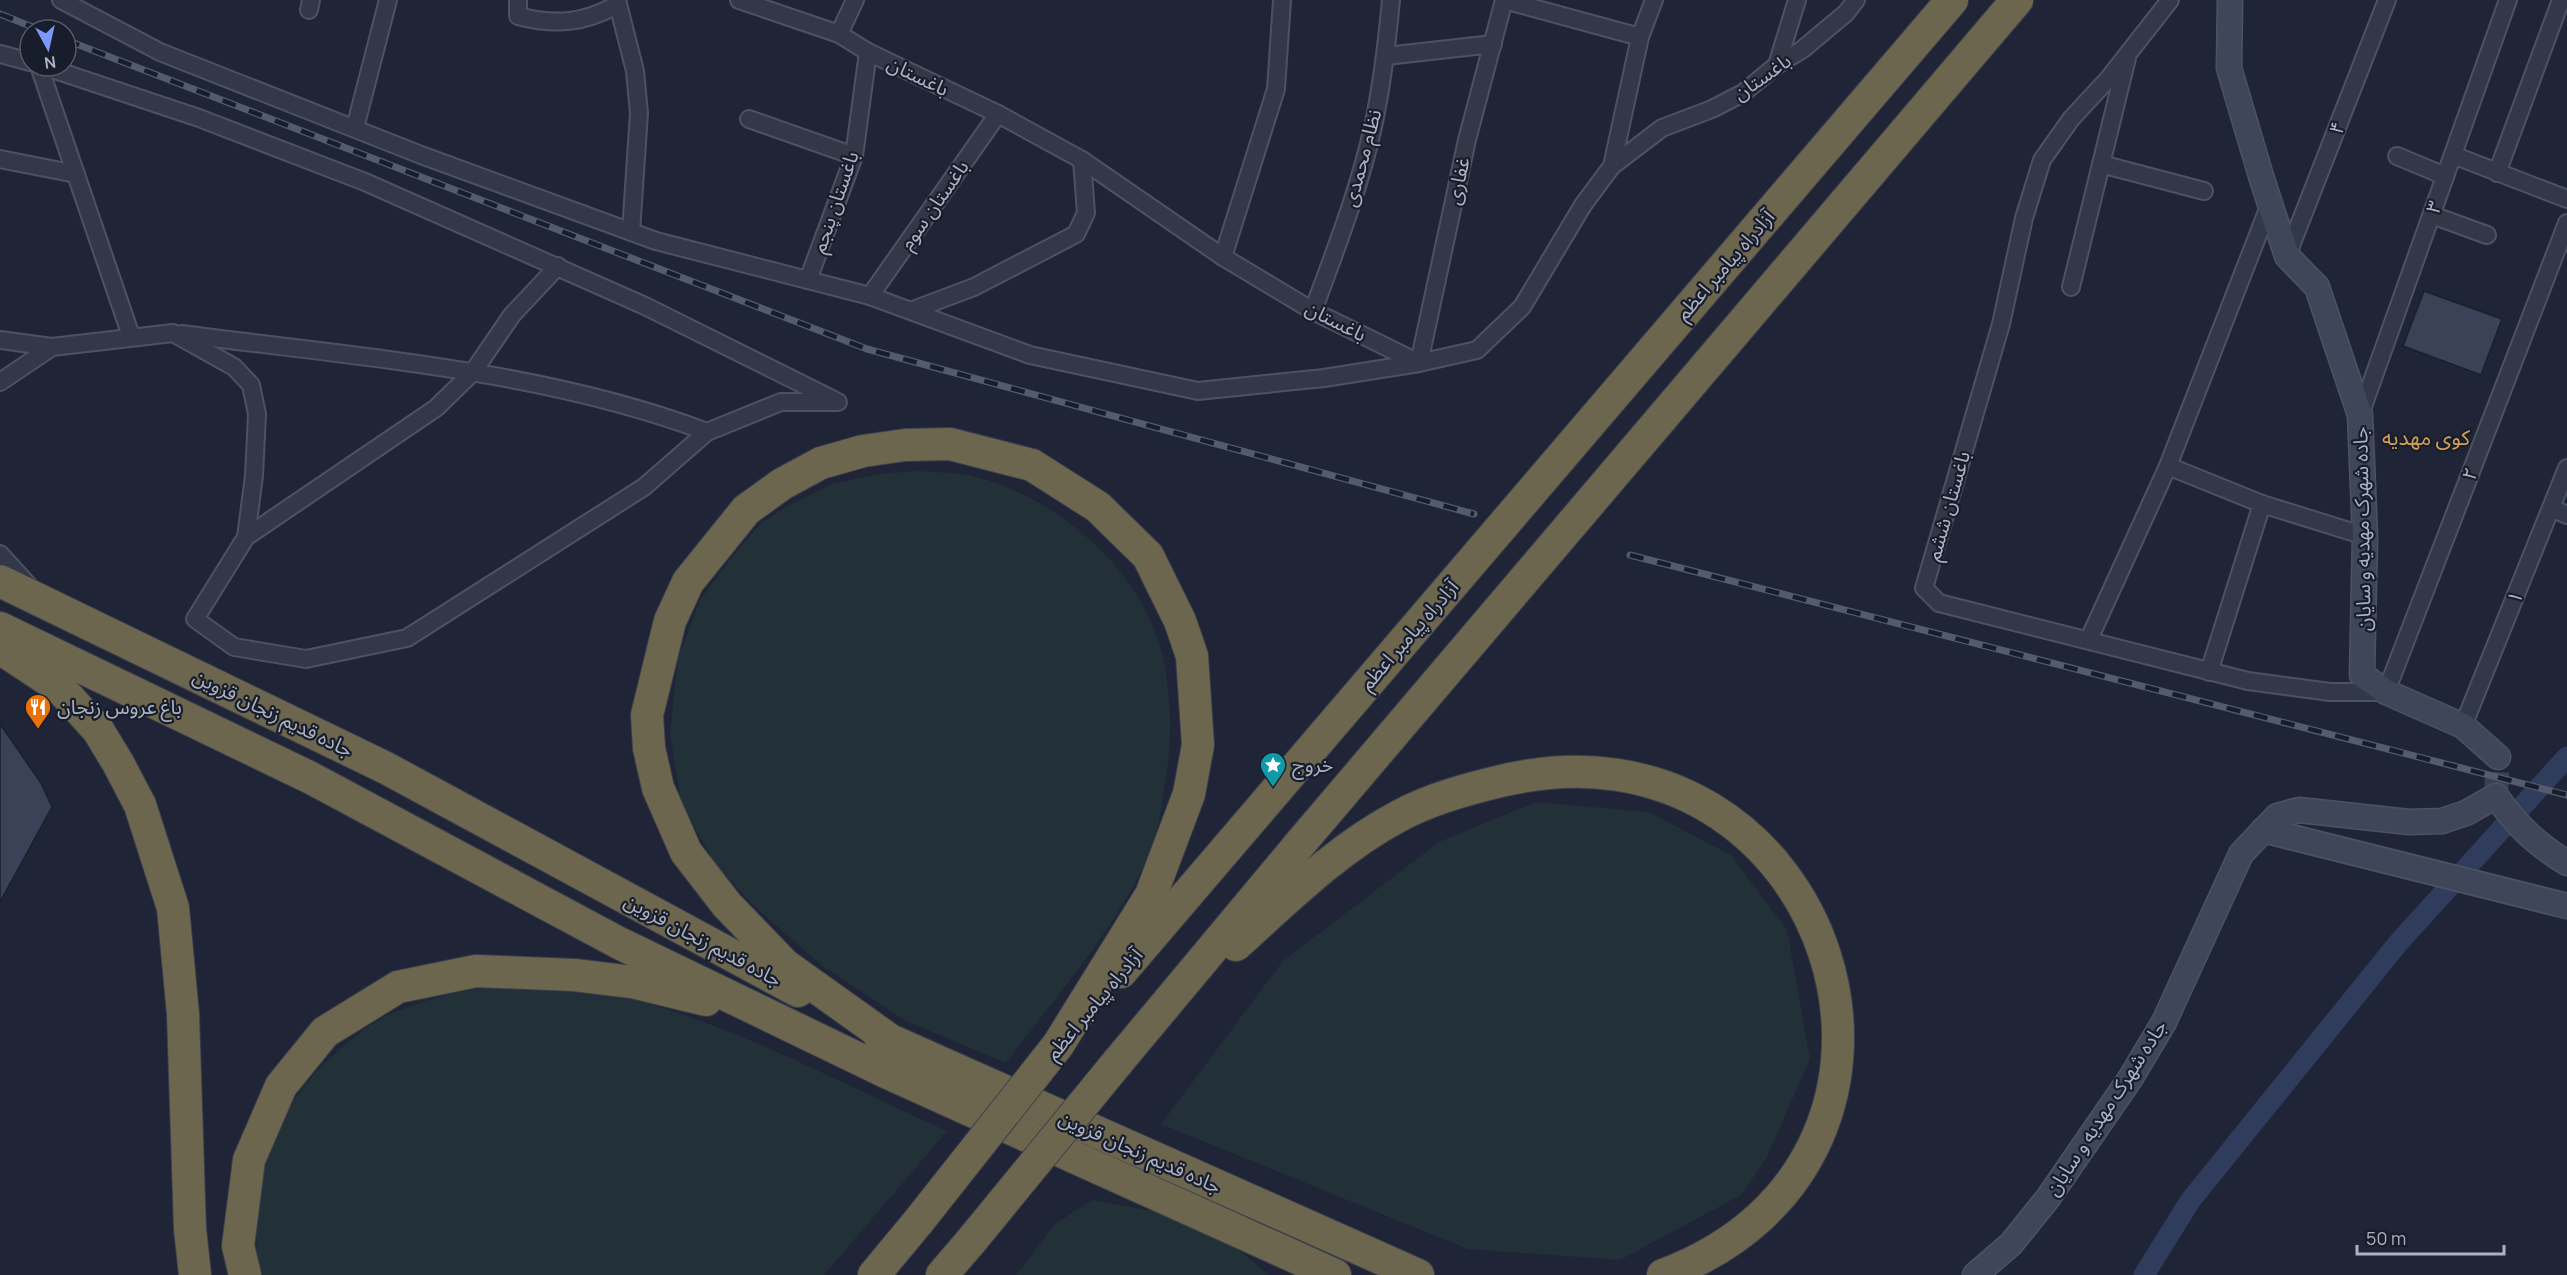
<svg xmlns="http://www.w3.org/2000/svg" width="2567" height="1275" font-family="Manrope,'Noto Sans Arabic',sans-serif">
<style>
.green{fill:#213137}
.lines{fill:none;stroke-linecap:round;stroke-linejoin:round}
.canal{stroke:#303c5c;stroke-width:21}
.building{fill:#3b4257;stroke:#1a1f2d;stroke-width:1.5}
.secondary-tunnel{stroke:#3b4152;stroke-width:24;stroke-dasharray:24 12;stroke-linecap:butt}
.street-casing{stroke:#4d5262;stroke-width:20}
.secondary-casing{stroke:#4d5262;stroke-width:27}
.highway-casing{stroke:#3a3f4e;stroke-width:34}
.street{stroke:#323847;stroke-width:16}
.secondary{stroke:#40465a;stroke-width:24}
.highway{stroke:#6d664f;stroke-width:32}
.rail-casing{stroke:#545b6e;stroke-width:7}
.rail{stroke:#181d2b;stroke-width:4.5;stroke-dasharray:14;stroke-linecap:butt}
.highway-bridge-casing{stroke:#3a3f4e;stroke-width:34;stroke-linecap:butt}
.highway-bridge{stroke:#6d664f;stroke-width:32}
.labels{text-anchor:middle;stroke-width:4.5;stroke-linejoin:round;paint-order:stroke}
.street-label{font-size:20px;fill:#acb2c4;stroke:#181d2b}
.poi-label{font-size:20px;fill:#acb2c4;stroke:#181d2b;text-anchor:start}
.neighbourhood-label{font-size:21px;fill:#d4a057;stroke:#181d2b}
</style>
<rect width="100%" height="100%" fill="#1f2536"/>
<g class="green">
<path d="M916,471C930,472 946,472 961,474C1044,487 1135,562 1159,643C1172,687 1173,739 1165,783C1161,811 1157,840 1144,866C1109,937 1053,1000 1006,1063L906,1021L821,965L750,902L712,859L681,801L670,734L678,659L700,600L732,557L760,524L789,505L832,484L880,474Z"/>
<polygon points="1536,802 1648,812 1731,855 1787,930 1810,1059 1766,1159 1741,1195 1620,1260 1468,1249 1161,1124 1283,961 1439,842"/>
<path d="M489,986C523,988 566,985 599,991C719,1016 835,1081 947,1131L824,1275H258C250,1187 271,1107 340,1049C354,1037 371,1023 388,1015C421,1000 454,993 489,986Z"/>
<polygon points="1092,1200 1173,1215 1230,1243 1269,1275 1016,1275 1055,1224"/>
</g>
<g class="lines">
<polyline class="canal" points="2144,1275 2190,1201 2399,942 2567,757"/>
</g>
<g class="building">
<polygon points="2424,291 2502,319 2481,375 2403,346"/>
<polygon points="0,724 41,783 52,807 0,902"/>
</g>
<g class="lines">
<polyline class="secondary-tunnel" points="2496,796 2498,757"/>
<g class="street-casing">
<g id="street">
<polyline points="61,0 160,52 421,155 656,241 870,296 1030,355 1198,391 1324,378 1419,363 1467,140 1504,0"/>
<path d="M518,0V16C556,26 585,23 618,4"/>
<polyline points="617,0 635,71 639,113 631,232"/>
<polyline points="739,0 839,34 868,52 998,114 1082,160 1223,257 1313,311 1419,363 1477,350 1522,307 1583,205 1612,166 1662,128 1712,109 1743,93 1777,65 1803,49 1846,13 1856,0"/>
<polyline points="1504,0 1640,37"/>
<polyline points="2170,0 2109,78 2071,119 2042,160 2024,218 2001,324 1924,588 1939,603 2248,681 2330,692 2386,692 2567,223"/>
<polyline points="309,10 311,0"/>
<polyline points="839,34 855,0"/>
<polyline points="0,54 30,62"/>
<polyline points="1386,56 1493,44"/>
<polyline points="1777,65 1797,0"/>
<polyline points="39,66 131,336"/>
<polyline points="43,66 199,118 365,182 645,306 834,400"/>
<polyline points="749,119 854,156"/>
<polyline points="355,128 388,0"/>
<polyline points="2453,155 2567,199"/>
<polyline points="2397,156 2445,176"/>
<polyline points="0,159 76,174"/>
<polyline points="2101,164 2204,191"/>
<polyline points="1612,166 1640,37 1654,0"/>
<polyline points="2497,173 2561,0"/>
<polyline points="2432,215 2487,235"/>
<polyline points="2287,256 2387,0"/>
<polyline points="1223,257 1276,89 1282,0"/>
<polyline points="808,280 854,156 868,52"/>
<polyline points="2071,287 2127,58"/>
<polyline points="870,296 998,114"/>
<polyline points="913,310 974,287 1076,234 1086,213 1082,160"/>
<path d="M1313,311C1335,251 1359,190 1373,127C1382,85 1387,43 1391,0"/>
<path d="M182,334C355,357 544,370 707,432"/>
<polyline points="0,340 52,347 173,333 234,367 251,385 257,414 254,476 246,537 195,619 234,647 306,659 407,638 644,487 707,432 781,402 838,402"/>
<polyline points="0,382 52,347"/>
<polyline points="2360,415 2508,0"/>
<polyline points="2168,466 2262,504 2365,536"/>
<polyline points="2551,508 2567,515"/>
<polyline points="246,537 436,408 473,372 512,315 558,266"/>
<polyline points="0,554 30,587"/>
<polyline points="2089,639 2168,466 2270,204"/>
<polyline points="2209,672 2262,504"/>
<polyline points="2463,726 2567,468"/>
</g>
</g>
<g class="secondary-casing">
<g id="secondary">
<polyline points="2230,0 2229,68 2261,176 2287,256 2317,287 2360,415 2365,536 2362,675 2386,692 2463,726 2498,757"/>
<polyline points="2263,830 2567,906"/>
<path d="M1975,1275L2011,1244L2048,1198L2130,1079L2164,1022L2241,854L2277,816L2299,810L2409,822L2442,821L2466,813L2496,796C2517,826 2536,844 2567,863"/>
</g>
</g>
<g class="highway-casing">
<g id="highway">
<polyline points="0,581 386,768 798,991"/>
<polyline points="0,628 311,778 619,943 890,1074 1335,1275"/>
<polyline points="0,648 59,687 98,730 118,763 140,805 173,908 183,1014 190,1229 195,1275"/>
<path d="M1236,945C1288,898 1337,849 1399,816C1430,799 1467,789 1501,781C1832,702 1979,1157 1663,1275"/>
<polyline points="1121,972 1952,0"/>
<polyline points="879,1035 1418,1275"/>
<polyline points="897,1045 785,965 727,905 686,852 658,788 649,748 647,715 670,621 688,582 746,510 782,484 821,463 863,451 905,445 950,444 1032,465 1098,507 1148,556 1180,621 1192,656 1198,745 1189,794 1151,895 1058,1045"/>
<polyline points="1117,1063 1304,839 2017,0"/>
<polyline points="245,1275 238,1246 249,1160 281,1086 325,1032 398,987 476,971 574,975 632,982 706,1000"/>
<polyline points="874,1275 918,1222"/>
<polyline points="942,1275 972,1240"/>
</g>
</g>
<use href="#street" class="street"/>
<use href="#secondary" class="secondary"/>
<use href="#highway" class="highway"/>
<g class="rail-casing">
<g id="rail">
<polyline points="0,14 40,30"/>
<polyline points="66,40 867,349 1474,514"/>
<polyline points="1630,555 2567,795"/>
</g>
</g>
<use href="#rail" class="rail"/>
<g class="highway-bridge-casing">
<g id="highway-bridge">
<polyline points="918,1222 1058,1045"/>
<polyline points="972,1240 1117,1063"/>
</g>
</g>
<use href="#highway-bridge" class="highway-bridge"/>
</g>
<defs>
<g id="restaurant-pin" transform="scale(1.35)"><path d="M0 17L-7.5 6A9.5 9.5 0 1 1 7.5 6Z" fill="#e8710a" stroke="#181d2b"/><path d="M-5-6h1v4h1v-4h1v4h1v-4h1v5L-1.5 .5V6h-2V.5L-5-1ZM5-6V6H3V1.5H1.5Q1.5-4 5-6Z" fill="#fff"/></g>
<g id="sight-pin" transform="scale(1.35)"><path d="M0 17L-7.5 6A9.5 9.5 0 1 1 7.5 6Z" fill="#0f9aa8" stroke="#181d2b"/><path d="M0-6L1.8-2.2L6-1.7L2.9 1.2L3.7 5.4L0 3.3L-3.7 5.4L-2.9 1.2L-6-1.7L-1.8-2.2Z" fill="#fff"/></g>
</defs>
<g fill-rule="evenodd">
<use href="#restaurant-pin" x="38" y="707"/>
<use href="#sight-pin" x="1273" y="765"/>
</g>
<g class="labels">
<g class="street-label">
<text transform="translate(918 76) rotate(26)" y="7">باغستان</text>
<text transform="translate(1762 77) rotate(-35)" y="7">باغستان</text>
<text transform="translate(2337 128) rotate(-69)" y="7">۴</text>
<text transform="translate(1362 158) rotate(-75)" y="7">نظام محمدی</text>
<text transform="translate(1458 181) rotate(-78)" y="7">غفاری</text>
<text transform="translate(835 202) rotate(-71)" y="7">باغستان پنجم</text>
<text transform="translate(934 205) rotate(-55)" y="7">باغستان سوم</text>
<text transform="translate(2434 207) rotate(-70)" y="7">۳</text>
<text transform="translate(1725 265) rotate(-49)" y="7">آزادراه پیامبر اعظم</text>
<text transform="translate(1336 321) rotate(27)" y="7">باغستان</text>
<text transform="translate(2470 474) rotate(-69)" y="7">۲</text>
<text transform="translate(1948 506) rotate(-74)" y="7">باغستان ششم</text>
<text transform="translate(2362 529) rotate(-91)" y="7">جاده شهرک مهدیه و سایان</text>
<text transform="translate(2515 597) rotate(-68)" y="7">۱</text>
<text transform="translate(1409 635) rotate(-49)" y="7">آزادراه پیامبر اعظم</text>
<text transform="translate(273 713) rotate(26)" y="7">جاده قدیم زنجان قزوین</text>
<text transform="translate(703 940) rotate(28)" y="7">جاده قدیم زنجان قزوین</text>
<text transform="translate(1094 1004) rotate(-50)" y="7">آزادراه پیامبر اعظم</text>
<text transform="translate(2106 1108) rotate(-57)" y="7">جاده شهرک مهدیه و سایان</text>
<text transform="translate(1140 1152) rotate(24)" y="7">جاده قدیم زنجان قزوین</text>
</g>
<g class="poi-label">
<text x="57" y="714">باغ عروس زنجان</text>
<text x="1292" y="772">خروج</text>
</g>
<g class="neighbourhood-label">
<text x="2426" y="445">کوی مهدیه</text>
</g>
</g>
<g transform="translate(48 48) rotate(172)"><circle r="28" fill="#181d2b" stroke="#535968" stroke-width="1.5"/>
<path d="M0-4.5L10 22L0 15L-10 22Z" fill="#7c99f9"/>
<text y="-9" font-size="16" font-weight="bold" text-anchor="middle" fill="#acb2c4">N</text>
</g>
<path d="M2357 1245v9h147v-9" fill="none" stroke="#acb2c4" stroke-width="3"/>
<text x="2366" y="1245" font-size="18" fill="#acb2c4" stroke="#181d2b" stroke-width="4.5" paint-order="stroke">50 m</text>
</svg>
